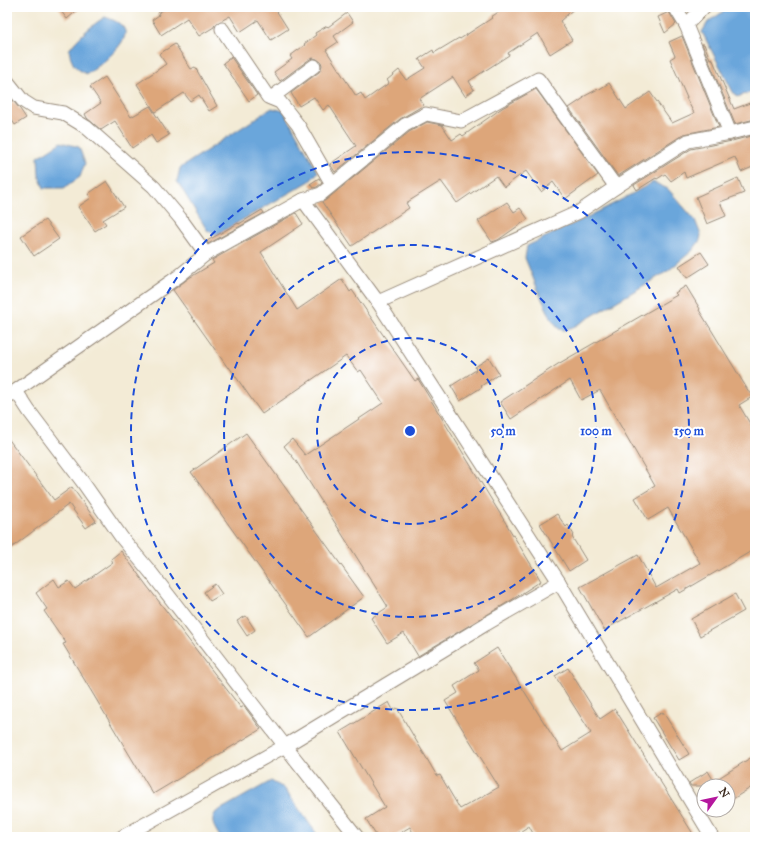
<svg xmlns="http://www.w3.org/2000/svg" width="762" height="844" font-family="'IM FELL Great Primer',serif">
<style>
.water{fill:#6ba6db;stroke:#53687c}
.building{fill:#dda67a}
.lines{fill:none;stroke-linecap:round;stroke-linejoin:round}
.street-casing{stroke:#978a7a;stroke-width:15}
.street{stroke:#fff;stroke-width:13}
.ring{fill:none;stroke:#1d4ed8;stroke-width:2;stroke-dasharray:7 5}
.centre{fill:#1d4ed8;stroke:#fff;stroke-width:2}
.ring-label{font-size:12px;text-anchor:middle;font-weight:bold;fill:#1d4ed8;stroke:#fff;stroke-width:4;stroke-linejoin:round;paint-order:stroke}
</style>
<rect width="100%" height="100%" fill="#fff"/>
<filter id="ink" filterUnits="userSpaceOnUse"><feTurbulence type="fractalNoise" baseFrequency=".025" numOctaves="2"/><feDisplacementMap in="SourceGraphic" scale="8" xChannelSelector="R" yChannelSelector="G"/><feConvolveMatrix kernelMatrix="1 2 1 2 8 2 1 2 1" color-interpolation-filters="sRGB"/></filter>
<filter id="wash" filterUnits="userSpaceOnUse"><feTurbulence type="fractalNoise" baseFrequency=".012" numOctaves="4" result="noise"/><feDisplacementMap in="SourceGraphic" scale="16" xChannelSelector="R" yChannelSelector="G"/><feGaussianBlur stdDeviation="0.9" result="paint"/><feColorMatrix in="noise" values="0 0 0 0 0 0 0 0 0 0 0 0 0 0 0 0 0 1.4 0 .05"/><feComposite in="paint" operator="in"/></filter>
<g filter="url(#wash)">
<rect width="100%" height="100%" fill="#f3ebd6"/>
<g class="water">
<polygon points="730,7 755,7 755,91 737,97 733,92 702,32 708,22"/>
<path d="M105,17C111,19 123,23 125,31C128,44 97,68 87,74C74,68 72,65 69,50C76,39 93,24 105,17Z"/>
<polygon points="272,108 284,111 318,172 310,181 216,235 207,230 177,181 180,168 267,111"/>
<polygon points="61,142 79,147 85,163 80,177 64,188 44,188 39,176 38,157"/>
<path d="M653,182L668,189L695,220L701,235L700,240L693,250L668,271L570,329L564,330L559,329L551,318L540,295L525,258L527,246C569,226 612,206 653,182Z"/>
<path d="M271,781L284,788L319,837H220C215,828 209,822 216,812Z"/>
</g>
<g id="blocks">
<g class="building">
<polygon points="58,7 81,7 67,19"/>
<polygon points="168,7 274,7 288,29 271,40 258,20 240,32 230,16 217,23 214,26 214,27 199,36 187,18 161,35 152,20 159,15 158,13"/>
<polygon points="506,7 576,7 560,21 572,40 550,54 538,33 508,53 509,55 469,81 474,90 465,96 453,77 419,99 424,105 400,119 335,172 330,164 356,146 329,105 323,110 314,97 299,106 291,93 319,72 321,69 322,65 321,62 317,59 313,58 310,59 280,81 274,72 292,59 290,56 305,45 304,44 316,35 315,33 327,26 328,27 347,13 353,22 334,36 338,42 326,50 356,96 361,93 365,100 389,83 387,80 399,70 406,80 425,68 419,59 433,50 434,53 459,38 460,39 492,18 491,17"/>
<polygon points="669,12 676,24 665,33 658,17"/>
<polygon points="682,36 719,127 684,134 618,176 569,108 584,98 583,97 598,89 598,90 609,83 626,109 650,92 672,123 694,113 686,98 687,98 670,59 675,56 669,42"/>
<polygon points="175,44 191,69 195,67 217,106 209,111 199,95 190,101 184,93 155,112 137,84 166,64 159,54"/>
<polygon points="702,44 704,44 710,59 712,58 734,109 755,101 755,119 735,124"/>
<polygon points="231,57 257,95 249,101 223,63"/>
<polygon points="105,77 131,117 150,106 169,135 156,143 151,135 132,148 115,121 101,130 87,118 85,114 101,103 90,87"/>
<polygon points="536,89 598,175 565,199 553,182 541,192 526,171 504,187 496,176 457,203 441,181 406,203 409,208 352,246 322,202 326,200 409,132 427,122 442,125 452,140 461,134 463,136 502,108"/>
<polygon points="7,94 13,103 14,102 20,109 26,118 15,125 7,112"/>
<polygon points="755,135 755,166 741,172 735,157 686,178 684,172 671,181 665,174 657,179 656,178 637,190 634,185 691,149 732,141"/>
<polygon points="319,178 322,183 317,187 313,188 310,184"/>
<polygon points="738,178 744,193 720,202 726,216 707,224 696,197"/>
<polygon points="107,181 124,207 103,220 106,224 95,231 78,207 91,198 88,194"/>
<polygon points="507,202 514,212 520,208 528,219 498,240 492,242 478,221"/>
<polygon points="262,210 264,213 208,244 207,241 238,223 239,224"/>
<polygon points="296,213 303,224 261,252 297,310 342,279 350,292 352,290 415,381 418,379 541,581 510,601 418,656 404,633 387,643 371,618 388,607 296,461 284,446 292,439 305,455 383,403 361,370 358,372 346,356 262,414 229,367 228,368 173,290 189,278 214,263 212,260"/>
<polygon points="45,220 59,239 34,256 21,236"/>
<polygon points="701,252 709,264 687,278 679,266"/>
<polygon points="686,286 700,309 699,310 712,331 752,397 739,405 755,432 755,549 680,593 678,589 604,630 580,587 638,555 656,588 700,563 668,508 648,520 635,498 655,486 600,390 581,400 570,380 511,419 500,402 558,364 677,295 675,293"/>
<polygon points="489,358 499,374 481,386 482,387 460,401 451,386 476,370 475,367"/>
<polygon points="246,433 364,597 309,637 191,472"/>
<polygon points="7,437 54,500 72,487 96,521 86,528 69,504 7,551"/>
<polygon points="557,514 566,527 568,525 574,535 572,537 586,560 569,571 540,524"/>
<polygon points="121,551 147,586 241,708 244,706 261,729 153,794 63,644 66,643 44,611 47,609 36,593 54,579 59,587 69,581 75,589 113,562 111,559"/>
<polygon points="215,584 222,594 210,601 204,592"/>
<polygon points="735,594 744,611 700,636 691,619"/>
<polygon points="246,616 255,630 247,636 237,621"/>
<polygon points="497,648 562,751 591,733 555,676 568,668 600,719 615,709 695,837 535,837 529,826 512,837 415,837 410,827 393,837 377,837 366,819 385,807 340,732 389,702 393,710 397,708 437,776 440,775 460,809 499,787 445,701 458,693 454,686 479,670 474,663"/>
<polygon points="663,712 689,754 679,760 653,718"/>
<polygon points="755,755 755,785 728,802 728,786 691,786 689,783 708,771 714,781"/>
</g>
</g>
</g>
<g filter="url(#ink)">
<use href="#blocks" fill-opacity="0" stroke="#978a7a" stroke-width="1"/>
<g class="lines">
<g class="street-casing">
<g id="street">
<polyline points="675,7 686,25"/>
<polyline points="704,7 686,25 730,133"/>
<polyline points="222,29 268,97 280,102 298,125 332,184"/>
<polyline points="7,81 23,101 34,108 63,113 86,127 119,156 154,187 180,218 206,254 303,200 378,302 559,582 712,837"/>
<polyline points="271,98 314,66"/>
<polyline points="303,200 321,194 405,125 426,114 461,121 538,79 616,187 688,141 730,133 755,127"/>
<polyline points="378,302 579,212 616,187"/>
<polyline points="16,391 29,411 82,481 122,538 152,574 285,746 357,837"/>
<polyline points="7,397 179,276 206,254"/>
<polyline points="122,837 285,746 486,624 559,582"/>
</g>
</g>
<use href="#street" class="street"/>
</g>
</g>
<g class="ring">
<circle cx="410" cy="431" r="93"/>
<circle cx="410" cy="431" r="186"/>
<circle cx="410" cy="431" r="279"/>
</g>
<circle cx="410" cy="431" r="6" class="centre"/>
<g class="ring-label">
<text x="503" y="435">50 m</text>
<text x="596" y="435">100 m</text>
<text x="689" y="435">150 m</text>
</g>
<rect width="762" height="844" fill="none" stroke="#fff" stroke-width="24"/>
<g transform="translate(716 798) rotate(57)"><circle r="19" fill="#ffffff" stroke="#b1aaa5"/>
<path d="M0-3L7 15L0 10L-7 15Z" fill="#b5179e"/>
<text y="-6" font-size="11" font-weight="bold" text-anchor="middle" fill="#3b2a1e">N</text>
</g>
</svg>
